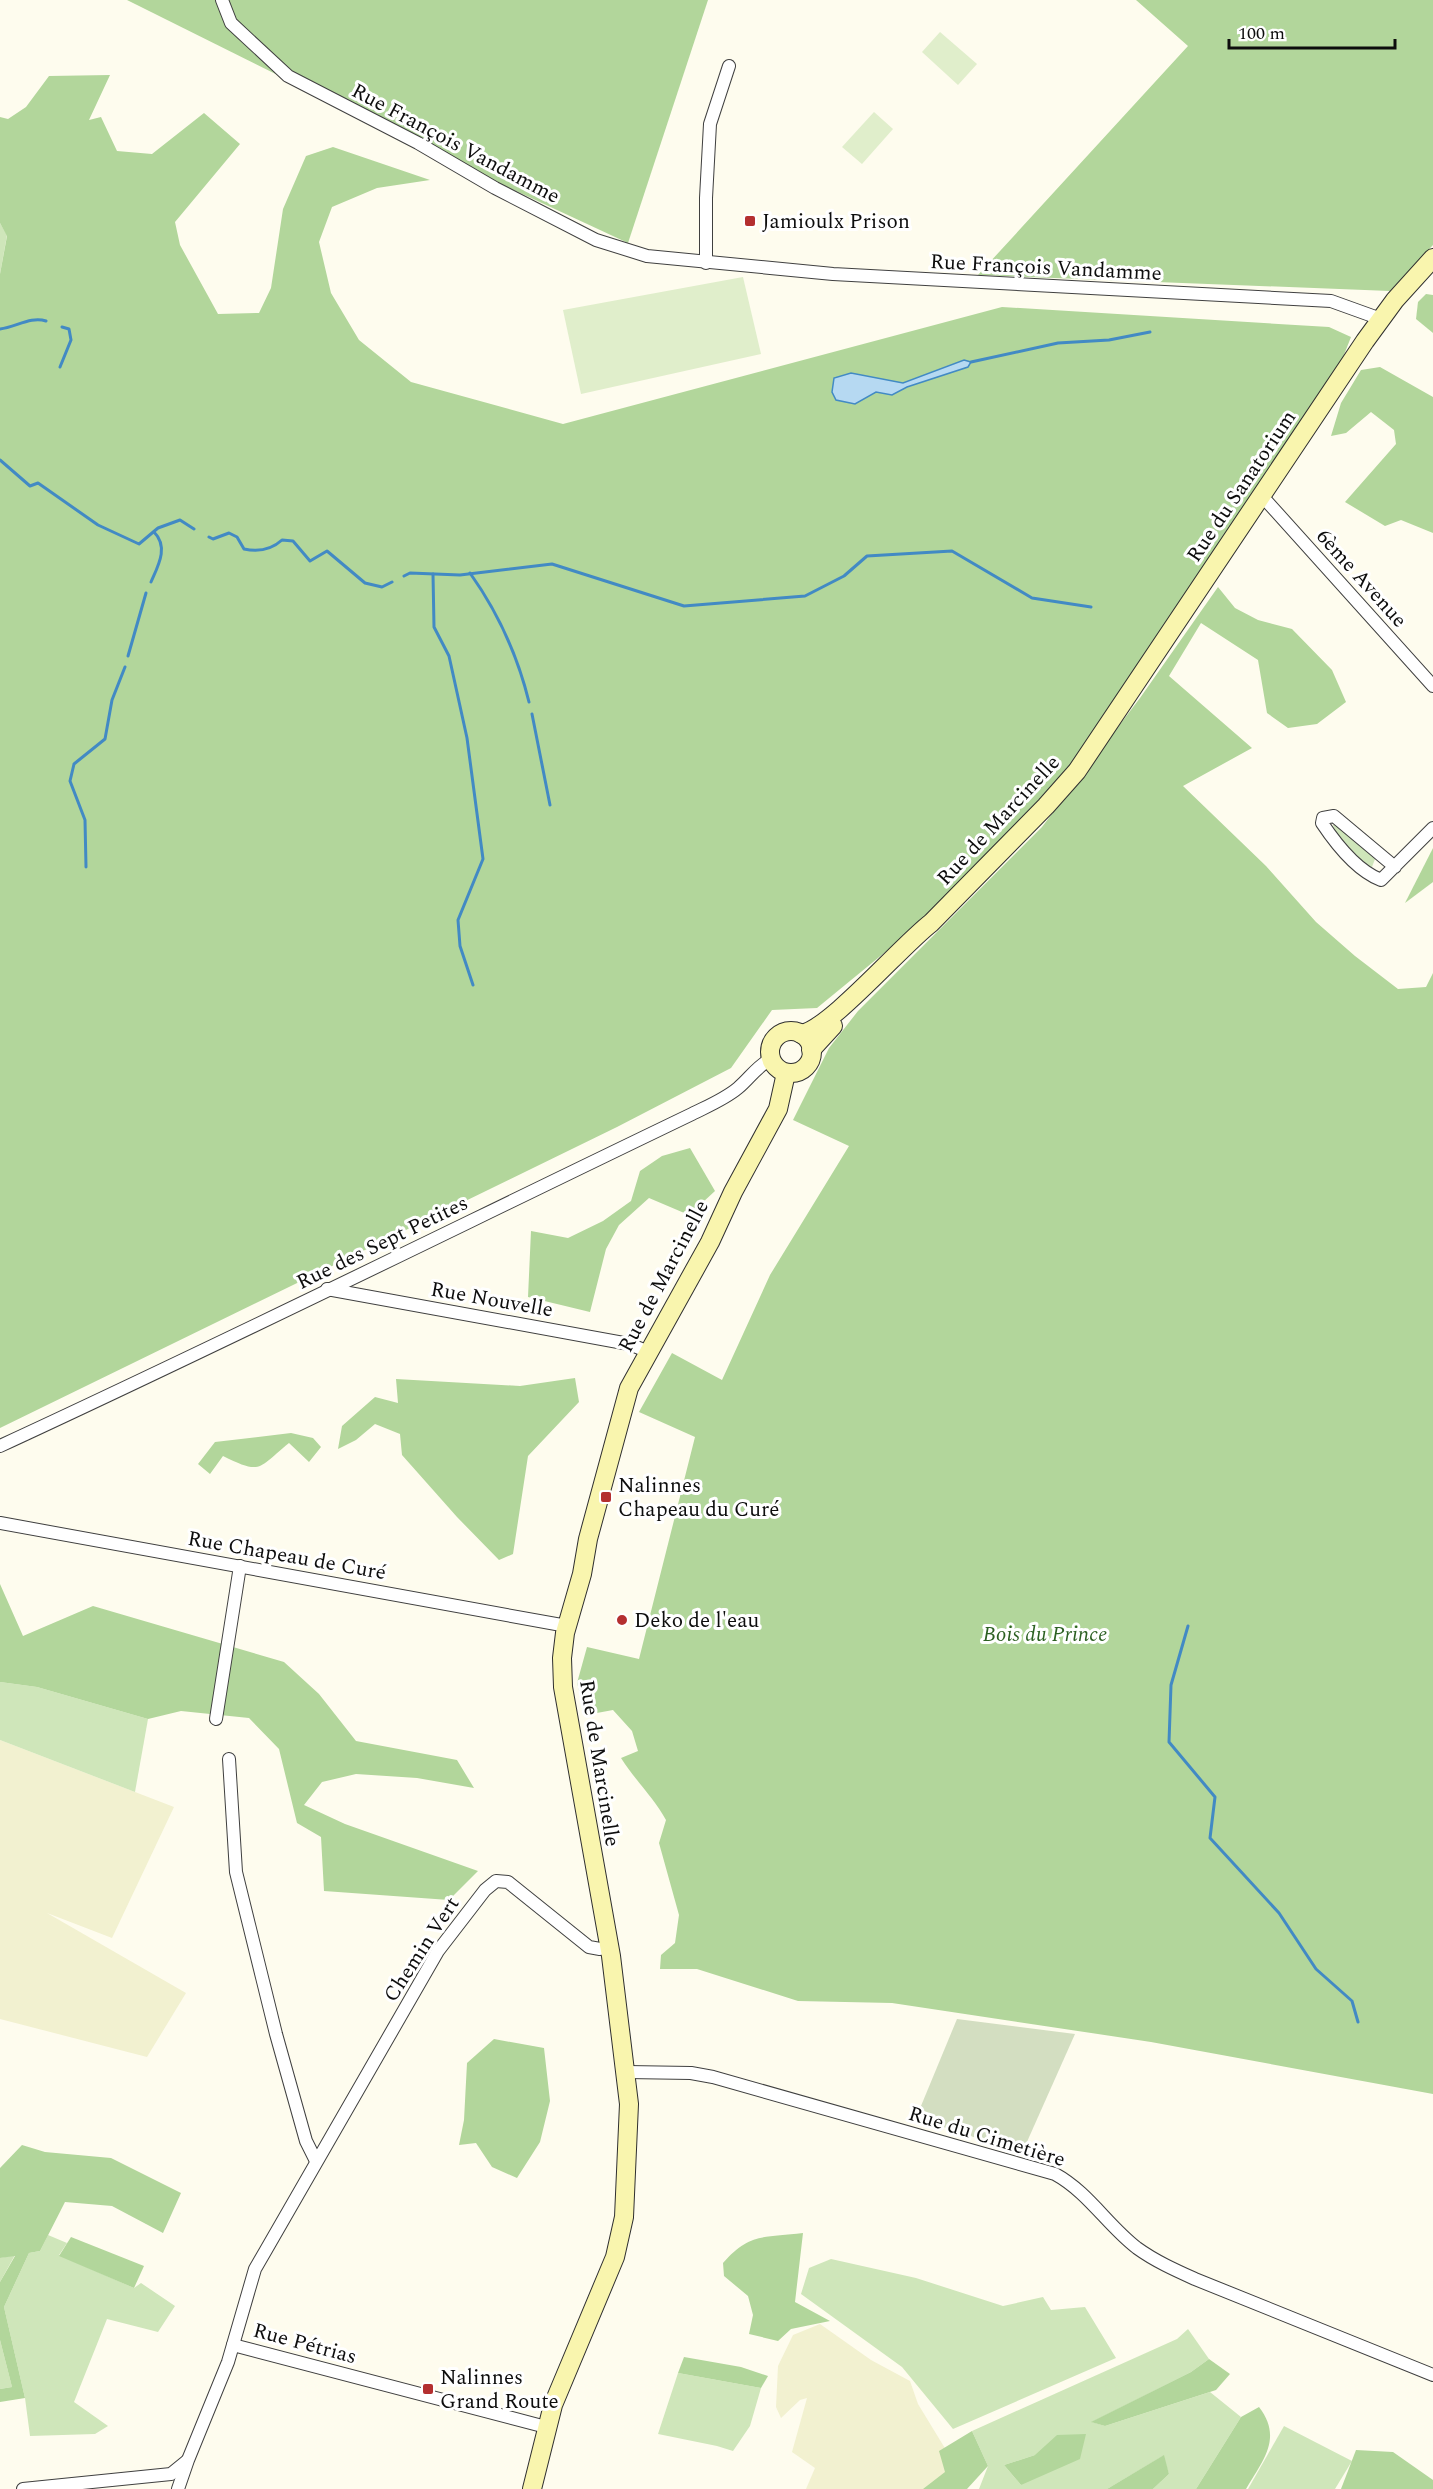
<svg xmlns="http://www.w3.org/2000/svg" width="1433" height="2489" font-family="Spectral,serif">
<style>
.farmland{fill:#f2f1d0}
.green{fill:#cfe6ba;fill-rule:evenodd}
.forest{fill:#b2d69b}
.cemetery{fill:#d3dec1}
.pitch{fill:#e0eecb}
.water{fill:#b6d9f2;stroke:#428ac4;stroke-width:1.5}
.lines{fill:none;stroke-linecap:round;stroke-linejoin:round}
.stream{stroke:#428ac4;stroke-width:3}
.street-casing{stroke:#404040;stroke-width:14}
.secondary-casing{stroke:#2f2f2f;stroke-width:20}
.street{stroke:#fff;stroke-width:12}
.secondary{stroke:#f9f5ae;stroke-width:18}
.poi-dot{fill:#b42f2f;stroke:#fff;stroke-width:2}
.labels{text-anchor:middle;stroke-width:6;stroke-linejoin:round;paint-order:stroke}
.street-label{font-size:21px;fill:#0d0d0d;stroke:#fff}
.poi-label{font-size:21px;fill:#0d0d0d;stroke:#fff;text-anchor:start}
.park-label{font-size:21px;font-style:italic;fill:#2c6022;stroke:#fff}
</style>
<rect width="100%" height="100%" fill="#fefcee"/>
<g class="farmland">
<polygon points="0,1740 174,1807 112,1938 47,1913 186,1993 147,2057 0,2019"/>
<polygon points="820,2324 871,2360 910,2381 918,2404 957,2468 931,2489 806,2489 815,2468 792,2452 807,2398 800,2400 781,2418 776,2407 778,2366 793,2335"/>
</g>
<g class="green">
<polygon points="0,223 7,235 0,274"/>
<polygon points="1333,825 1337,825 1375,859 1372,867 1366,866 1336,833"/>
<polygon points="0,1682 37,1687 148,1719 135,1792 0,1740"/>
<polygon points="48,2235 67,2243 59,2255 134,2288 141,2283 175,2306 158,2332 107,2319 74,2402 108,2426 95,2434 30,2436 25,2398 4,2307 29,2253 40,2251"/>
<polygon points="15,2255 0,2282 0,2258"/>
<polygon points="831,2259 916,2278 1003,2306 1043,2297 1051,2310 1085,2307 1116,2358 953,2429 902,2367 801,2294 809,2268"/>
<path d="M1188,2329L1209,2359L1191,2372L1092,2422L1105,2426L1210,2392L1241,2417L1196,2489H1153L1169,2474L1163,2456L1107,2489H979L988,2466L972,2431L1177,2339ZM1035,2455L1021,2485L1004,2465Z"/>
<polygon points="0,2340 12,2387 0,2389"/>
<polygon points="678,2373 761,2388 750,2426 733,2451 717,2446 658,2434"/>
<polygon points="1284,2426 1352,2461 1335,2489 1248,2489"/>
</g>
<g class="forest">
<polygon points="127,0 708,0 628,243 428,150"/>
<polygon points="1136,0 1433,0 1433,245 1390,291 978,275 1188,46"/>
<polygon points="110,75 89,120 101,117 117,151 152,154 204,113 240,144 175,222 180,245 218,314 259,313 271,288 283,209 306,156 333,147 430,180 377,188 332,207 319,242 331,293 359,340 411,382 563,424 1002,307 1329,327 1351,337 1336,375 1071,770 928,917 817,1008 772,1010 731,1068 617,1127 0,1428 0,274 7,236 0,223 0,117 8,119 26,107 49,76"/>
<polygon points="1426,294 1433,295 1433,333 1416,319 1418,302"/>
<polygon points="1380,367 1433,397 1433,533 1401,520 1385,526 1345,502 1396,444 1394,430 1371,412 1346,433 1331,436 1341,403 1361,370"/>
<path d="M1218,587L1235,608L1258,620L1292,629L1332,670L1346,702L1317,724L1288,728L1267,713L1258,660L1201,623L1169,676L1252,748L1183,786L1266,866L1316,922L1355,956L1398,989L1426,987L1433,973V2094L1151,2042L892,2003L798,2001L697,1969H660L661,1955L675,1943L679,1915L659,1843L666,1820C654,1798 635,1780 621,1758L638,1751L632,1731L613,1710L586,1715L577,1683L587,1647L639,1659L695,1437L639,1412L672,1353L722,1380L770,1275L849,1146L793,1120L829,1048L858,1011L1042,827L1140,698Z"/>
<polygon points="1433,848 1433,882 1405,903"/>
<polygon points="690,1148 715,1191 689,1215 649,1198 619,1225 606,1249 590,1312 528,1297 531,1231 568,1238 603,1221 631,1201 640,1171 662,1156"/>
<polygon points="575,1378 579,1402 528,1456 513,1554 499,1560 457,1517 402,1455 400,1434 375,1424 356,1440 338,1449 342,1426 375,1397 398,1403 396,1379 520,1386"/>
<path d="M291,1433L313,1438L321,1447L309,1462L289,1443C257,1469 262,1475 223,1456L210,1474L198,1464L215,1442Z"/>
<polygon points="0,1584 23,1636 93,1606 284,1662 319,1694 356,1741 457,1760 474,1788 417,1778 356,1774 322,1782 304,1805 345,1824 478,1871 449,1900 324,1891 321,1837 297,1823 279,1749 249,1718 181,1711 148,1719 37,1687 0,1682"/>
<polygon points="494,2039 544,2048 550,2101 540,2142 517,2178 492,2167 476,2143 459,2145 464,2120 467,2063"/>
<polygon points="22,2145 45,2152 111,2158 181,2193 163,2233 112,2206 65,2202 40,2251 29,2253 4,2307 25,2398 0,2402 0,2389 12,2387 0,2340 0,2282 15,2256 0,2258 0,2168"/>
<path d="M803,2233L795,2302L830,2321L791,2329L778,2341L749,2334L753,2315L748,2296L724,2276L723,2263C750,2232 765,2238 803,2233Z"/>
<polygon points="71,2237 144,2266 134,2288 59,2256"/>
<polygon points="684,2357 741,2367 768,2376 761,2388 678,2373"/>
<polygon points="1209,2359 1230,2374 1216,2390 1105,2426 1091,2422 1191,2372"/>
<path d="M1259,2407C1283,2438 1263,2460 1246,2489H1196L1241,2417Z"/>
<polygon points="972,2431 988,2466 967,2489 923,2489 945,2472 939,2451"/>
<polygon points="1086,2434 1080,2459 1021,2485 1004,2465 1035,2455 1057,2435"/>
<polygon points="1356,2450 1393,2452 1433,2480 1433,2489 1341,2489"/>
<polygon points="1164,2455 1169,2474 1153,2489 1107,2489"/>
</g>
<polygon class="cemetery" points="957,2019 1075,2034 1022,2153 916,2118"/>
<g class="pitch">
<polygon points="940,32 977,64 958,85 922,52"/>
<polygon points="874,112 893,129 862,164 842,147"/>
<polygon points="743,277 761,354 581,394 563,310"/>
</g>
<polygon class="water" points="964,360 971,362 968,367 907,387 892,395 876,392 855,404 836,400 832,392 834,378 851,373 903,383"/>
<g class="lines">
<g class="stream">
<path d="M0,329C16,327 31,316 46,321"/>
<polyline points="971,362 1058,343 1109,340 1150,332"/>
<polyline points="60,367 71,340 69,329 62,327"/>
<polyline points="0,460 30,486 38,483 98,525 139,544 158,528 180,520 194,529"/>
<path d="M209,537L213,539L229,533L237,537L244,549C258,552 271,550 282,540L293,541L310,561L327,551L365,583L382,587L392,582"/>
<path d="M470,573C497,611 518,657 529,702"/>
<polyline points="433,574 434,627 449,656 467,738 483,859 458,920 460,946 473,985"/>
<polyline points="404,576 410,573 460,575 552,564 684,606 805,596 844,576 867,556 952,551 1032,598 1091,607"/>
<path d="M151,582C158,566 169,547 154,532"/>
<polyline points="128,656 146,593"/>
<polyline points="532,714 550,805"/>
<polyline points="86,867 85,820 70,781 74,764 105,739 112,700 125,667"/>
<polyline points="1188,1626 1171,1685 1169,1742 1215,1797 1210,1838 1279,1913 1316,1969 1352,2001 1358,2022"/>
</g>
<g class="street-casing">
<g id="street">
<polyline points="222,0 231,23 288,76 418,143 495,188 596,240 647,256 833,274 1331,301 1381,319"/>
<polyline points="706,263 706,198 710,124 729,66"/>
<polyline points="1262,496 1433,686"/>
<path d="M1395,867L1334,816L1323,818L1322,823C1336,844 1358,871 1381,880L1433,828"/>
<polyline points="327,1289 629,1344 649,1352"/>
<path d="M0,1446C232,1339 461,1225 692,1114C708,1106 725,1099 738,1088C750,1078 757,1066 771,1059"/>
<polyline points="0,1523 567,1626"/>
<polyline points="216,1719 240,1566"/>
<polyline points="229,1759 236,1872 276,2034 306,2141 316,2161"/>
<path d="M627,2072L691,2073L713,2077L1055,2174C1088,2192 1108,2226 1137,2248C1155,2261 1175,2270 1195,2279L1433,2375"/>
<polyline points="233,2345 546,2427"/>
<polyline points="23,2489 171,2474 187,2461"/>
<polyline points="178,2489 188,2460 228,2362 255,2269 266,2250 438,1951 485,1890 496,1881 508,1882 589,1947 600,1949 609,1947"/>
</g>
</g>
<g class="secondary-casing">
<g id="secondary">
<circle cx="791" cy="1052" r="21"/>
<path d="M801,1034C829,1030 902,945 931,923L1046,806L1077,771L1365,341L1395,300L1433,258"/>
<polyline points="811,1050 833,1026"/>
<polyline points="532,2489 553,2405 615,2257 624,2217 629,2104 611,1956 563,1687 562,1658 565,1633 582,1574 588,1539 629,1388 710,1242 733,1192 778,1109 786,1073"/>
</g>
</g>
<use href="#street" class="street"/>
<use href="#secondary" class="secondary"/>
</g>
<g class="poi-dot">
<rect x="744" y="215" width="12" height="12" rx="3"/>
<rect x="600" y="1491" width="12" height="12" rx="3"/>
<circle cx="622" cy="1620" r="6"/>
<rect x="422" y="2383" width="12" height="12" rx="3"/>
</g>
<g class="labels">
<g class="street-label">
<text transform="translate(456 143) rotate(28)" y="7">Rue François Vandamme</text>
<text transform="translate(1046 267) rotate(3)" y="7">Rue François Vandamme</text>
<text transform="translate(1241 486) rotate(-56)" y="7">Rue du Sanatorium</text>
<text transform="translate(1362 578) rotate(48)" y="7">6ème Avenue</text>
<text transform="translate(998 820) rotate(-47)" y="7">Rue de Marcinelle</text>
<text transform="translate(382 1242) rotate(-26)" y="7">Rue des Sept Petites</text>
<text transform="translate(663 1276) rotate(-62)" y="7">Rue de Marcinelle</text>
<text transform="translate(492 1299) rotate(10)" y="7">Rue Nouvelle</text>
<text transform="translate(287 1555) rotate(10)" y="7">Rue Chapeau de Curé</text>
<text transform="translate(600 1763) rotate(81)" y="7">Rue de Marcinelle</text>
<text transform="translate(421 1949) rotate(-57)" y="7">Chemin Vert</text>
<text transform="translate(987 2136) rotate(17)" y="7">Rue du Cimetière</text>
<text transform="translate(305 2343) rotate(15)" y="7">Rue Pétrias</text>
</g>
<g class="poi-label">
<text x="762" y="228">Jamioulx Prison</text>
<text x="618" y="1492">Nalinnes<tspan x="618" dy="24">Chapeau du Curé</tspan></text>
<text x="634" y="1627">Deko de l'eau</text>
<text x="440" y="2384">Nalinnes<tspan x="440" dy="24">Grand Route</tspan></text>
</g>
<g class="park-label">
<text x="1045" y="1641">Bois du Prince</text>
</g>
</g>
<path d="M1229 39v9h166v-9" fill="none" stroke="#0d0d0d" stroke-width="3"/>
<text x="1238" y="39" font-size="18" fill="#0d0d0d" stroke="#ffffff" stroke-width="4.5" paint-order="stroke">100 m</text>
</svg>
